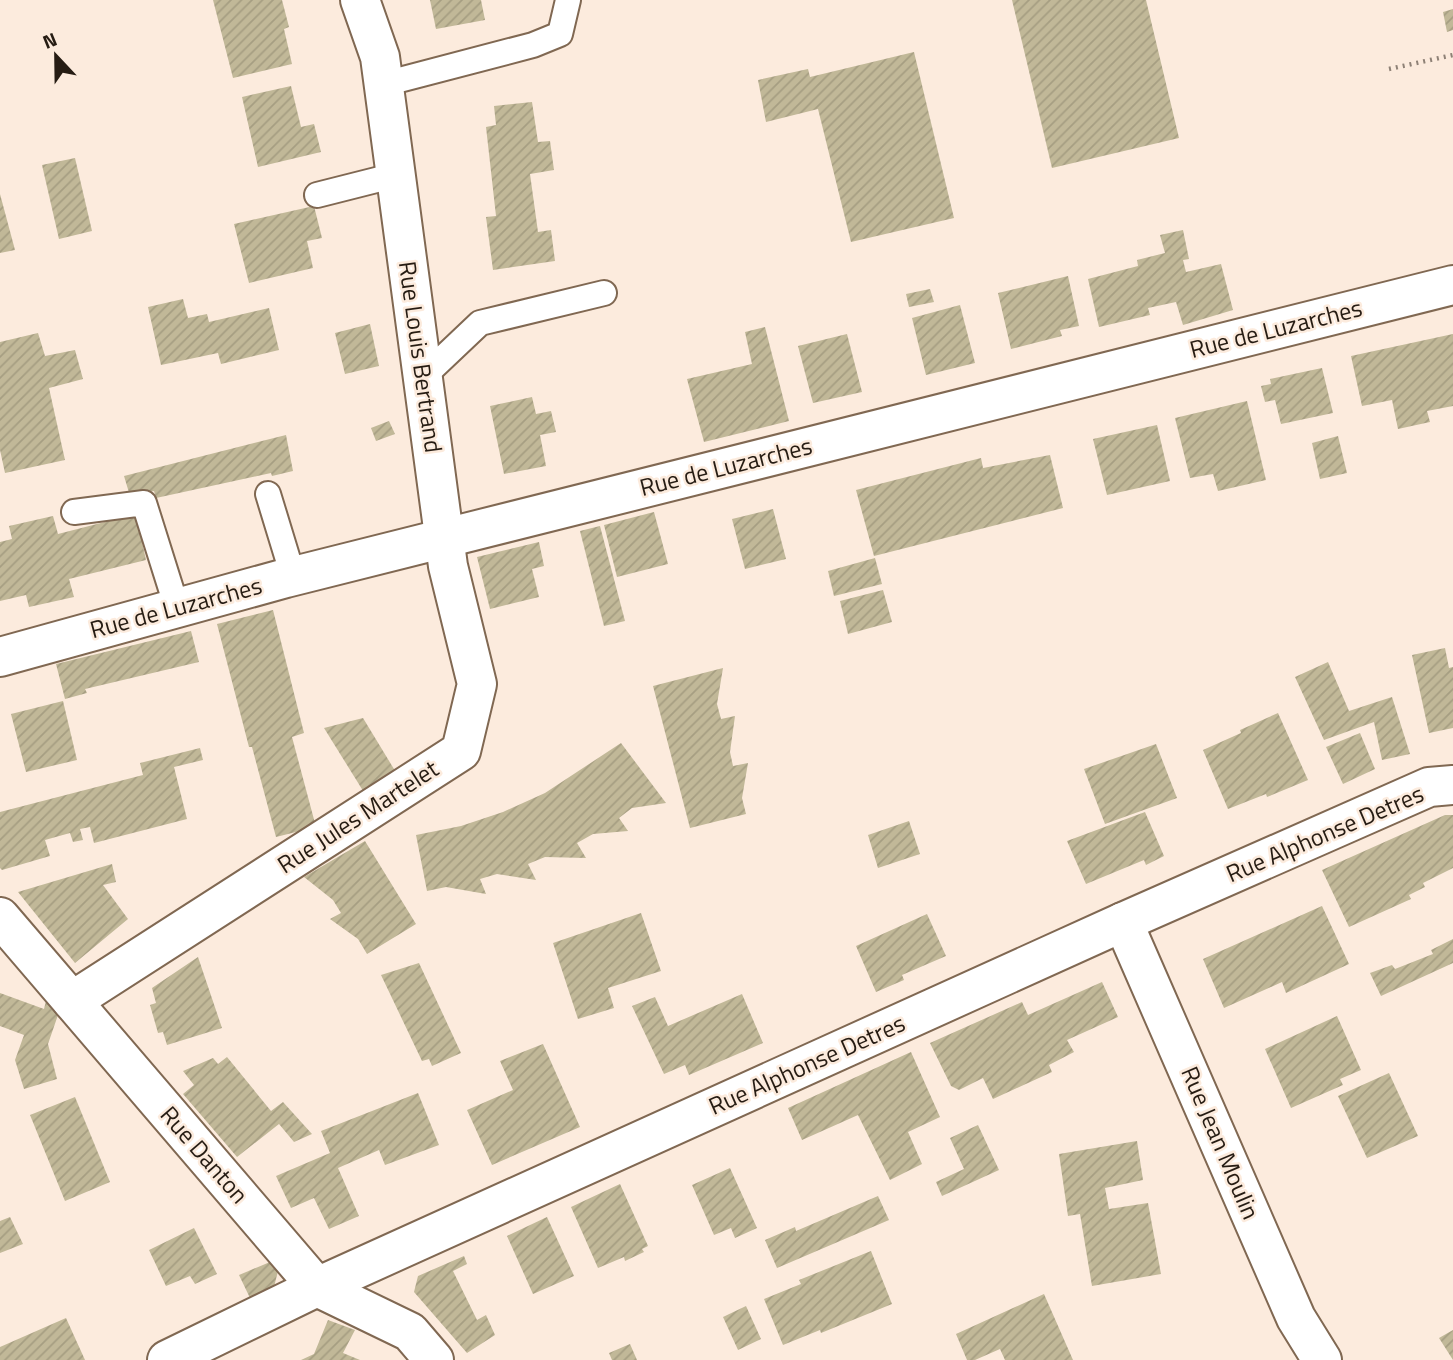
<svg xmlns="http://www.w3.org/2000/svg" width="1453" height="1360" font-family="'Titillium Web',sans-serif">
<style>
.building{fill:url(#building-hatch)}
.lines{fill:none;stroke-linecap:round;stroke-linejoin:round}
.lane-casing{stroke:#806852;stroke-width:28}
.street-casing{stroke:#806852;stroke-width:42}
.path{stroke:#8e8176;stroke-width:4.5;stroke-dasharray:2 5;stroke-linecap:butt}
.lane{stroke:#fff;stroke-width:24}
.street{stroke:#fff;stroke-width:38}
.labels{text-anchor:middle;stroke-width:5;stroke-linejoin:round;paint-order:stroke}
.street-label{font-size:24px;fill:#261c13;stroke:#fcebdd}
</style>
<defs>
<pattern id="building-hatch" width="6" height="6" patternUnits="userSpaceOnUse" patternTransform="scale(1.75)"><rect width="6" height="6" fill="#c1b898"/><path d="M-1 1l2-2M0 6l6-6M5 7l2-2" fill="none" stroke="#a69e82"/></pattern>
</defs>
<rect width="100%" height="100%" fill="#fcebdd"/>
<g class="building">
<polygon points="213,0 282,0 289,27 284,29 292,64 233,78"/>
<polygon points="430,0 481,0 485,20 436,29"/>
<polygon points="1012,0 1146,0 1179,138 1052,168"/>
<polygon points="1453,9 1453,30 1447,32 1443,12"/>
<polygon points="914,52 954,218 851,242 818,109 766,122 758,80 808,69 810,77"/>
<polygon points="291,86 301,127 314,124 321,152 258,167 242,97"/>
<polygon points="532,102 538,142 550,141 554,170 530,174 538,232 551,230 555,261 493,270 486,217 496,216 486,127 496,125 494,106"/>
<polygon points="75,158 92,231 59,239 42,165"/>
<polygon points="0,194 15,250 0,253"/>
<polygon points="314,206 322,238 307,241 313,268 249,283 234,224"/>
<polygon points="1183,230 1189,259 1183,260 1186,272 1221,264 1233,310 1183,325 1176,302 1148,308 1150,315 1099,327 1088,279 1138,266 1137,260 1165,253 1160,235"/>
<polygon points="1068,276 1079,326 1060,330 1062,336 1011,349 998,293"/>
<polygon points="930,289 934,302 909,307 906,294"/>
<polygon points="183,299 188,318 207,314 209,322 269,308 279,350 221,364 218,353 161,365 148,307"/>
<polygon points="960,305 975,363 926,375 912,318"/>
<polygon points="370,324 379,366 345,374 335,333"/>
<polygon points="765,327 789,421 704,442 687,379 752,364 745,332"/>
<polygon points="38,333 45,356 75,350 83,379 49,388 65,460 5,473 0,450 0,342"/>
<polygon points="847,334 862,392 813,403 798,346"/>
<polygon points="1453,334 1453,406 1427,411 1430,422 1398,429 1392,400 1362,406 1351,356"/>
<polygon points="1322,368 1333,413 1281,424 1275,400 1265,402 1261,386 1271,384 1270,379"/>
<polygon points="532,397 536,414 551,411 556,432 540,435 546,466 504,474 490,406"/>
<polygon points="1247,401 1266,480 1218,491 1213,474 1190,478 1175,418"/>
<polygon points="389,421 395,434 376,441 371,428"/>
<polygon points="1157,425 1170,481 1107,495 1093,439"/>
<polygon points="286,435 293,471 272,476 271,473 156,498 154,491 130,496 124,476"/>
<polygon points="1338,436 1347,473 1320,479 1312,443"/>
<polygon points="1050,455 1063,508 874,556 856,490 981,458 983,468"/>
<polygon points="773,509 786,559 745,569 732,519"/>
<polygon points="654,512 668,564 617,577 604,525"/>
<polygon points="136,514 146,560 69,579 74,597 29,607 26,595 0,601 0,542 12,539 9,526 53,516 58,534"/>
<polygon points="600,526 625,621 604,626 580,531"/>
<polygon points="539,542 544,566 532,569 539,597 490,609 477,557"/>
<polygon points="875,558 882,584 834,596 828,571"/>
<polygon points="883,590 892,622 848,634 840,601"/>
<polygon points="273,610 304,733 292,737 316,827 276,837 252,747 249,747 217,624"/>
<polygon points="191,631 199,662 85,689 87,693 65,699 56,664"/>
<polygon points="1445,648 1449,668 1453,667 1453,728 1429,733 1412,655"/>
<polygon points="1328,662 1349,711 1392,697 1410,754 1382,760 1374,722 1324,740 1295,677"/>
<polygon points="723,668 717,704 721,719 735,716 730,752 733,766 748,763 742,798 746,814 690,828 653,686"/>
<polygon points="63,701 77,760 26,772 11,714"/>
<polygon points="1278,713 1308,780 1267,797 1266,794 1228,809 1203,750 1241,733 1240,730"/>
<polygon points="363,718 397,774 365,794 324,728"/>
<polygon points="1360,733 1375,769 1343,784 1326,747"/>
<polygon points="621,743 666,803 632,808 619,818 628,831 593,834 577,843 586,858 545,857 528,864 536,880 497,874 480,879 486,894 446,887 427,891 416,835 461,826 503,812 545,793"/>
<polygon points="1156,744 1177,798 1105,824 1084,769"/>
<polygon points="200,748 203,760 174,767 187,819 94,843 90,827 80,829 83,840 73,842 70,833 45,840 50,856 2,870 0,868 0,812 143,775 140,763"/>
<polygon points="1145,812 1164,856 1146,865 1144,860 1086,884 1067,841"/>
<polygon points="1445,815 1453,815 1453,868 1423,883 1425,887 1409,895 1411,899 1349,927 1322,870"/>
<polygon points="909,821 920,854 878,868 868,835"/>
<polygon points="365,841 416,924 367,954 358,939 330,919 341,913 333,900 304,877"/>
<polygon points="112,864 116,882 103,885 128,919 75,963 18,892"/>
<polygon points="1322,906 1349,964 1286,993 1282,982 1224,1008 1203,959"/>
<polygon points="641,913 661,971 608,988 614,1008 578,1019 553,943"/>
<polygon points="927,914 946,956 902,975 904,980 876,992 856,946"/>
<polygon points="1453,939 1453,963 1381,996 1370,973 1392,965 1395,969 1433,954 1431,950"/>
<polygon points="198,957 222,1028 167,1045 163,1032 158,1033 150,1005 156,1003 152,988"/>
<polygon points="419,963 461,1053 432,1066 429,1059 422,1061 381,975"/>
<polygon points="1102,982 1118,1017 1067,1040 1074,1052 1049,1065 1052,1072 993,1099 983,1078 959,1090 951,1086 930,1043 1022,1002 1028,1015"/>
<polygon points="0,993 44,1009 46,1001 58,1015 48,1044 57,1079 24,1089 15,1060 24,1035 0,1026"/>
<polygon points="742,994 763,1043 689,1075 685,1065 664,1074 632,1006 655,997 668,1026"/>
<polygon points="1337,1016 1361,1070 1340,1079 1343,1085 1291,1108 1265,1049"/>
<polygon points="543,1044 580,1127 492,1165 467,1110 513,1090 500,1061"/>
<polygon points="911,1052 940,1117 908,1132 922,1164 890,1180 858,1115 802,1140 788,1108"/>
<polygon points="227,1057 271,1111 283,1102 312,1134 294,1142 279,1124 237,1157 183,1094 194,1085 183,1071 213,1058 218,1064"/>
<polygon points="1389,1073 1418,1136 1367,1158 1338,1096"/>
<polygon points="418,1093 439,1145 385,1165 379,1150 338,1168 359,1216 329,1229 314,1198 291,1208 276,1176 330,1153 321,1131"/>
<polygon points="75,1097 110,1182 65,1201 30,1115"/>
<polygon points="978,1125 999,1170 942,1196 936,1182 964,1169 950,1138"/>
<polygon points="1137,1141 1143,1180 1105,1188 1109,1209 1148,1203 1161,1274 1092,1286 1080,1214 1068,1216 1059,1154"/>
<polygon points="730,1168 757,1228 735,1238 731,1228 714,1235 692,1185"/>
<polygon points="620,1184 648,1246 642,1249 644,1252 625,1261 624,1257 598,1268 571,1207"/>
<polygon points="878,1196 889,1220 777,1268 765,1240 795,1227 796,1231"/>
<polygon points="10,1217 23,1244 0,1253 0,1221"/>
<polygon points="547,1217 574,1276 533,1294 507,1236"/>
<polygon points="194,1228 217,1274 195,1284 190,1276 166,1286 149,1250"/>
<polygon points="871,1251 892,1304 821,1333 820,1330 783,1345 764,1299 801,1284 799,1280"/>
<polygon points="464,1256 467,1264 453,1271 477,1320 486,1315 495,1335 467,1353 414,1292 418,1276"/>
<polygon points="270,1262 278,1271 274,1287 250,1298 239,1275"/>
<polygon points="1044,1294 1073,1360 1005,1360 1000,1349 975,1360 967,1360 956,1334"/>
<polygon points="746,1306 761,1339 738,1350 723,1317"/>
<polygon points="66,1318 85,1360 0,1360 0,1347"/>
<polygon points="328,1320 355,1330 343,1353 360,1360 301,1360 314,1354"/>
<polygon points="1453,1330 1453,1360 1439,1338"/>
<polygon points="630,1344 637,1360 612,1360 609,1353"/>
</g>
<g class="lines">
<g class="lane-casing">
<g id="lane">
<polyline points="384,84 533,45 560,34 568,0"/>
<polyline points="317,195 396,175"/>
<polyline points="423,377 480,323 604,293"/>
<polyline points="268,494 293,576"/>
<polyline points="74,512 144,503 177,608"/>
</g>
</g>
<g class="street-casing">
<g id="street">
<polyline points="0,657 286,578 1453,285"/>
<polyline points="0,917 317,1287 410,1332 434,1360"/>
<polyline points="1123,922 1296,1318 1322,1360"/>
<polyline points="72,1001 461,751 477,684 448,566 380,57 360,0"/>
<polyline points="167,1360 317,1287 1123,922 1429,787 1453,785"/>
</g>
</g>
<polyline class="path" points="1389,69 1453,55"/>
<use href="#lane" class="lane"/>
<use href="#street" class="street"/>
</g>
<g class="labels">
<g class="street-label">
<text transform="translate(1276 329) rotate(-14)" y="8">Rue de Luzarches</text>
<text transform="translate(420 357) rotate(82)" y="8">Rue Louis Bertrand</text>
<text transform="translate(726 467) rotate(-14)" y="8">Rue de Luzarches</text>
<text transform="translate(176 608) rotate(-15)" y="8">Rue de Luzarches</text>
<text transform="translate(358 817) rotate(-33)" y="8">Rue Jules Martelet</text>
<text transform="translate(1325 834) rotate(-23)" y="8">Rue Alphonse Detres</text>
<text transform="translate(807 1065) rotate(-24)" y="8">Rue Alphonse Detres</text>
<text transform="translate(1220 1143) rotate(67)" y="8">Rue Jean Moulin</text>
<text transform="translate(204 1155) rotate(49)" y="8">Rue Danton</text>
</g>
</g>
<g transform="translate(56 56) rotate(338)" stroke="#fcebdd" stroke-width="5" paint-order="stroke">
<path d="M0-5L12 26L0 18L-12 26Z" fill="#261c13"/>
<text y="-10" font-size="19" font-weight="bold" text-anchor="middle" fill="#261c13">N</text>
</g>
</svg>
